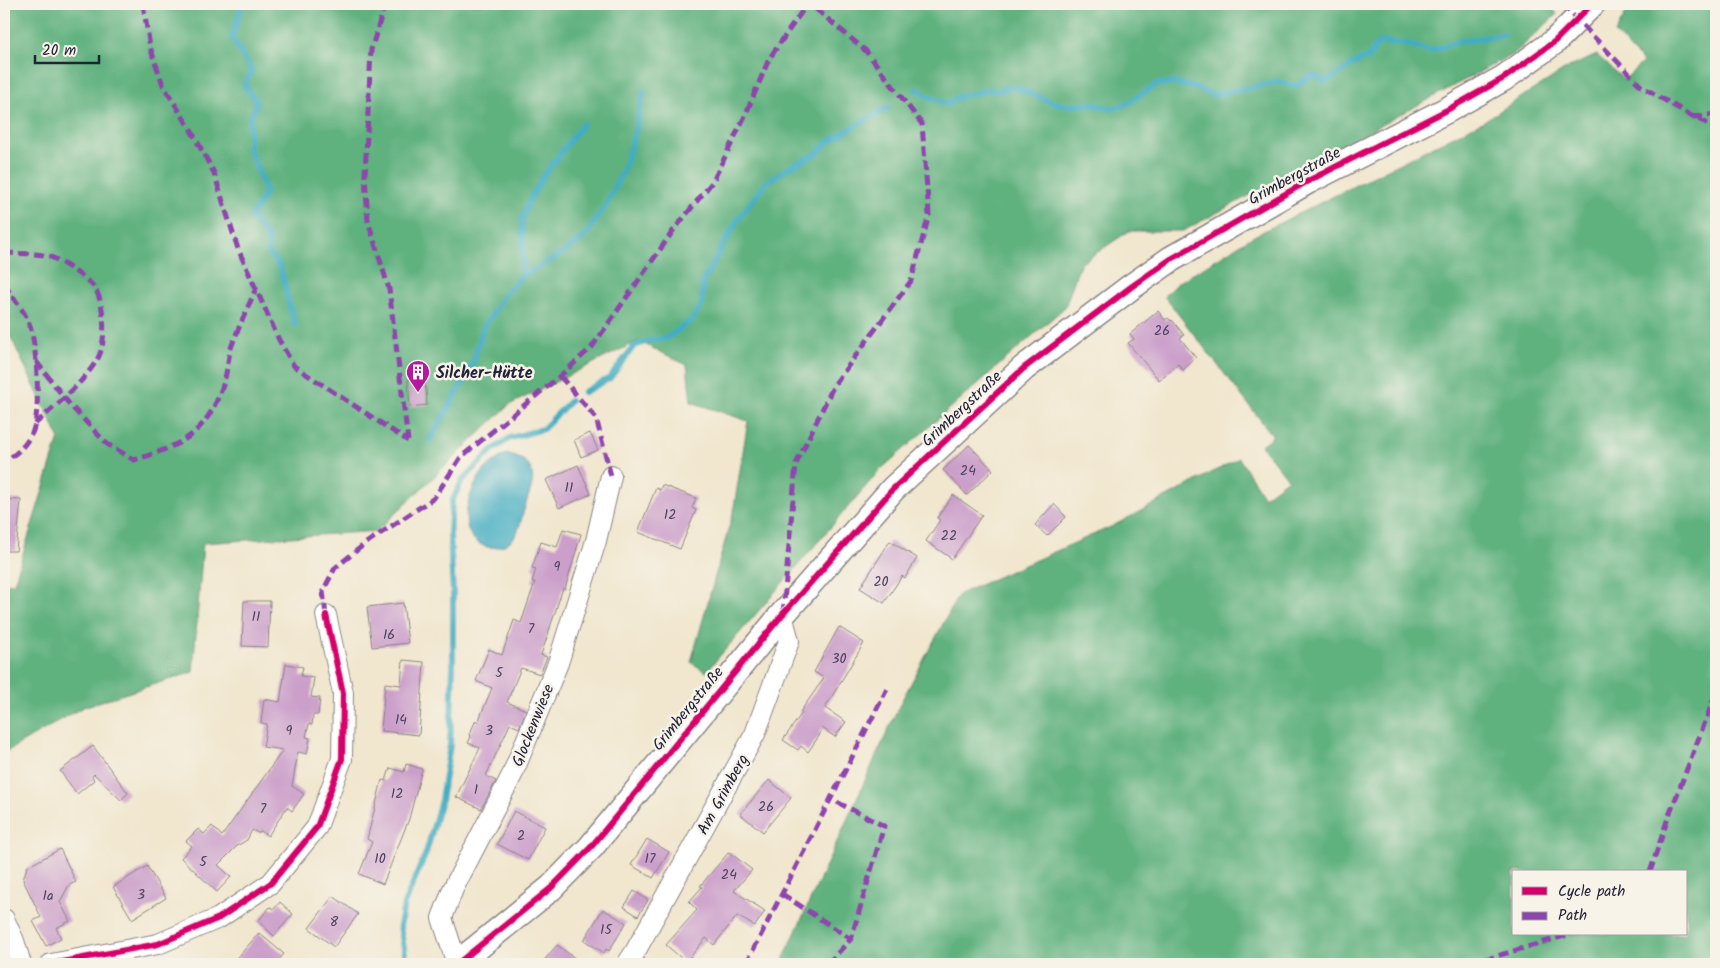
<svg xmlns="http://www.w3.org/2000/svg" width="1720" height="968" font-family="Kalam,sans-serif">
<style>
.forest{fill:#5fb17e;stroke:#406a5c;fill-rule:evenodd}
.water{fill:#43adc2;stroke:#32687e}
.lines{fill:none;stroke-linecap:round;stroke-linejoin:round}
.stream{stroke:#43adc2;stroke-width:6}
.building{fill:#cb9fca}
.minor-casing{stroke:#8a8484;stroke-width:22}
.tertiary-casing{stroke:#8a8484;stroke-width:28}
.minor{stroke:#fff;stroke-width:20}
.tertiary{stroke:#fff;stroke-width:25}
.quiet{stroke:#8e44ad;stroke-width:5;stroke-dasharray:10 5;stroke-linecap:butt}
.cycleway-casing{stroke:#f7f3e8;stroke-width:9}
.cycleway{stroke:#d6006c;stroke-width:6}
.labels{text-anchor:middle;stroke-width:5;stroke-linejoin:round;paint-order:stroke}
.number-label{font-size:14px;fill:#4c415f}
.street-label{font-size:16px;fill:#22223b;stroke:#f7f3e8}
.poi-label{font-size:16px;font-weight:bold;fill:#22223b;stroke:#f7f3e8;text-anchor:start}
</style>
<rect width="100%" height="100%" fill="#f7f3e8"/>
<filter id="ink" filterUnits="userSpaceOnUse"><feTurbulence type="fractalNoise" baseFrequency=".02" numOctaves="2"/><feDisplacementMap in="SourceGraphic" scale="10" xChannelSelector="R" yChannelSelector="G"/><feConvolveMatrix kernelMatrix="1 2 1 2 8 2 1 2 1" color-interpolation-filters="sRGB"/></filter>
<filter id="wash" filterUnits="userSpaceOnUse"><feTurbulence type="fractalNoise" baseFrequency=".0096" numOctaves="4" result="noise"/><feDisplacementMap in="SourceGraphic" scale="20" xChannelSelector="R" yChannelSelector="G"/><feGaussianBlur stdDeviation="1.12" result="paint"/><feColorMatrix in="noise" values="0 0 0 0 0 0 0 0 0 0 0 0 0 0 0 0 0 1.4 0 .05"/><feComposite in="paint" operator="in"/></filter>
<g filter="url(#wash)">
<rect width="100%" height="100%" fill="#f1e6ce"/>
<g class="forest">
<polygon points="4,4 1549,4 1557,14 1515,53 1183,231 1129,231 1080,264 1065,307 880,470 706,672 691,662 733,513 748,421 691,402 687,365 638,341 509,405 377,531 203,543 193,672 83,707 4,753 4,584 14,583 59,438 4,323"/>
<path d="M1631,4H1716V964H781L901,702L959,594L1113,526L1239,458L1264,497L1288,479L1261,445L1273,436L1164,296L1176,284L1252,237L1484,121L1569,67L1597,55L1624,80L1643,62L1615,33ZM1514,872H1686V934H1514Z"/>
</g>
<path class="water" d="M506,454C516,457 527,459 531,470C536,481 528,495 525,507C522,515 520,529 515,536C506,548 490,551 478,543C456,527 469,491 482,473C488,465 497,459 506,454Z"/>
<g class="lines">
<g class="stream">
<polyline points="242,4 232,38 252,71 244,85 257,102 250,120 249,148 266,192 251,217 268,238 268,252 280,266 289,304 295,325"/>
<path d="M916,90L918,89L926,96L948,104L958,97L988,90L999,91L1006,88H1017L1051,102L1067,106L1093,104L1112,109L1126,104L1158,84L1174,83L1194,87L1213,95L1278,82L1296,86L1312,75L1326,81C1342,75 1352,61 1369,57L1379,42L1405,44L1430,51L1461,41L1504,35"/>
<polyline points="521,277 523,263 522,219 529,201 544,175 583,124"/>
<polyline points="584,392 610,378 634,346 649,341 667,338 692,320 702,305 703,282 736,222 767,182 790,167 816,154 827,143 858,124 889,107"/>
<polyline points="430,440 471,369 483,329 504,295 521,277 560,255 584,237 605,207 624,169 635,132 644,91"/>
<polyline points="405,954 400,926 404,904 426,853 441,800 450,745 453,667 453,593 450,534 452,501 462,481 491,451 510,438 543,429 570,401"/>
</g>
</g>
<g id="blocks">
<g class="building">
<polygon points="1158,311 1165,320 1168,318 1171,321 1172,320 1184,335 1180,338 1196,358 1183,370 1178,364 1159,380 1128,343 1134,339 1130,334"/>
<polygon points="425,379 427,405 410,407 408,380"/>
<polygon points="590,433 598,450 581,457 574,440"/>
<polygon points="969,445 993,470 967,495 943,470"/>
<polygon points="578,465 591,494 559,508 546,480"/>
<polygon points="662,485 696,498 692,508 696,510 680,549 638,532 656,488 660,490"/>
<polygon points="953,495 982,515 952,559 926,541 940,520 937,518"/>
<polygon points="4,499 21,500 16,551 4,551"/>
<polygon points="1054,504 1066,517 1047,536 1035,525"/>
<polygon points="563,529 581,534 565,589 563,588 541,655 547,657 540,674 521,668 507,702 526,710 519,728 510,724 486,776 496,781 481,809 456,797 480,748 468,743 471,737 469,735 476,720 478,722 492,688 476,681 489,649 502,655 514,620 521,623 535,582 532,582 536,569 532,568 541,542 557,547"/>
<polygon points="890,541 917,558 905,578 902,576 884,603 860,588"/>
<polygon points="244,601 270,601 268,647 242,646"/>
<polygon points="403,603 408,643 372,647 367,607"/>
<polygon points="839,627 864,643 825,708 846,722 835,737 822,728 819,736 808,752 801,746 798,750 783,740 802,713 800,712 824,678 814,672"/>
<polygon points="403,660 424,662 419,735 381,731 385,683 401,685"/>
<polygon points="286,664 303,667 301,676 314,678 311,697 320,698 318,715 313,715 312,725 309,724 306,737 310,738 307,754 298,752 292,786 304,794 292,811 287,807 268,836 261,831 258,833 252,830 247,840 237,846 218,865 231,877 217,892 181,858 192,846 186,841 198,829 204,834 212,826 222,836 283,750 263,747 267,724 261,723 264,699 280,702"/>
<polygon points="93,746 128,793 121,800 94,774 92,776 94,780 77,794 60,771"/>
<polygon points="406,764 422,769 409,819 383,884 359,874 372,842 367,839 382,780 386,781 390,768 404,772"/>
<polygon points="769,780 791,798 763,832 740,814"/>
<polygon points="514,811 545,827 528,860 497,844"/>
<polygon points="647,839 669,852 653,878 631,865"/>
<polygon points="60,849 76,882 69,885 60,902 70,921 56,928 61,938 46,946 33,921 41,917 23,880 27,867"/>
<polygon points="729,852 752,870 734,891 765,911 755,926 737,916 714,945 706,938 686,962 666,945 697,910 689,902 702,887 700,886"/>
<polygon points="147,866 166,898 132,919 113,887"/>
<polygon points="634,891 648,900 638,916 624,907"/>
<polygon points="333,896 358,914 334,947 309,928"/>
<polygon points="280,902 293,914 274,936 258,921 270,907 274,909"/>
<polygon points="603,909 626,923 609,951 606,949 604,953 584,940"/>
<polygon points="259,933 284,954 275,964 232,964"/>
<polygon points="557,945 583,964 541,964"/>
</g>
</g>
</g>
<g filter="url(#ink)">
<use href="#blocks" fill-opacity="0" stroke="#8a8484" stroke-width="1"/>
<g class="lines">
<g class="minor-casing">
<g id="minor">
<polyline points="4,919 14,941 21,964"/>
<polyline points="51,964 158,944 219,918 271,883 317,827 342,759 343,693 326,615"/>
<polyline points="457,964 442,918 453,889 512,775 558,663 596,541 611,476"/>
<polyline points="627,964 635,952 755,734 789,641 782,615"/>
</g>
</g>
<g class="tertiary-casing">
<polyline id="tertiary" points="457,964 551,888 591,847 782,615 893,489 1024,368 1131,287 1171,259 1308,181 1447,110 1504,78 1554,42 1592,4"/>
</g>
<use href="#minor" class="minor"/>
<use href="#tertiary" class="tertiary"/>
<g class="quiet">
<polyline points="143,4 150,47 163,85 191,130 214,173 238,249 279,340 294,366 408,441"/>
<polyline points="385,4 371,50 365,175 368,221 389,289 408,441"/>
<polyline points="1562,4 1641,86 1693,117 1716,127"/>
<polyline points="1693,117 1716,114"/>
<path d="M4,253C17,254 41,252 53,258C62,262 89,280 94,287C105,302 107,343 98,358C83,384 57,404 34,425"/>
<path d="M4,284C12,296 26,313 30,326C37,347 42,417 31,435C24,447 16,455 4,461"/>
<path d="M36,361L70,405L107,444L134,460C183,445 207,434 224,382C227,371 228,359 231,348C238,328 248,308 256,288"/>
<polyline points="560,376 596,418 611,476"/>
<polyline points="783,614 796,464 834,385 911,281 929,215 922,124 866,51 810,4"/>
<polyline points="326,615 323,591 335,568 366,543 434,498 461,457 560,376 592,347 673,231 713,181 745,116 769,59 807,4"/>
<polyline points="1650,872 1667,821 1716,693"/>
<polyline points="782,894 851,939"/>
<polyline points="746,964 887,689"/>
<polyline points="827,964 851,939 884,826 831,799"/>
<polyline points="1470,964 1571,934"/>
</g>
<g class="cycleway-casing">
<g id="cycleway">
<polyline points="51,964 158,944 219,918 271,883 317,827 342,759 343,693 326,615"/>
<polyline points="457,964 551,888 591,847 782,615 893,489 1024,368 1131,287 1171,259 1308,181 1447,110 1504,78 1554,42 1592,4"/>
</g>
</g>
<use href="#cycleway" class="cycleway"/>
</g>
</g>
<defs>
<g id="building-pin" transform="scale(1.25)"><path d="M0 17L-7.5 6A9.5 9.5 0 1 1 7.5 6Z" fill="#b5179e" stroke="#f7f3e8"/><path d="M-4-6H4V6H1V3H-1V6H-4ZM-2.5-4.3h1.7v1.8h-1.7ZM.8-4.3h1.7v1.8H.8ZM-2.5-1h1.7V.8h-1.7ZM.8-1h1.7V.8H.8Z" fill="#fff"/></g>
</defs>
<g fill-rule="evenodd">
<use href="#building-pin" x="418" y="372"/>
</g>
<g class="labels">
<g class="number-label">
<text x="1162" y="335">26</text>
<text x="968" y="475">24</text>
<text x="569" y="492">11</text>
<text x="670" y="519">12</text>
<text x="949" y="540">22</text>
<text x="557" y="571">9</text>
<text x="881" y="586">20</text>
<text x="256" y="621">11</text>
<text x="531" y="633">7</text>
<text x="389" y="639">16</text>
<text x="839" y="663">30</text>
<text x="499" y="677">5</text>
<text x="401" y="724">14</text>
<text x="289" y="735">9</text>
<text x="489" y="735">3</text>
<text x="476" y="794">1</text>
<text x="397" y="798">12</text>
<text x="766" y="811">26</text>
<text x="263" y="813">7</text>
<text x="521" y="840">2</text>
<text x="380" y="863">10</text>
<text x="650" y="863">17</text>
<text x="203" y="866">5</text>
<text x="729" y="879">24</text>
<text x="141" y="899">3</text>
<text x="48" y="900">1a</text>
<text x="334" y="926">8</text>
<text x="606" y="934">15</text>
</g>
<g class="street-label">
<text transform="translate(1294 175) rotate(-29)" y="6">Grimbergstraße</text>
<text transform="translate(961 408) rotate(-43)" y="6">Grimbergstraße</text>
<text transform="translate(687 708) rotate(-51)" y="6">Grimbergstraße</text>
<text transform="translate(532 725) rotate(-68)" y="6">Glockenwiese</text>
<text transform="translate(722 794) rotate(-61)" y="6">Am Grimberg</text>
</g>
<g class="poi-label">
<text x="436" y="378">Silcher-Hütte</text>
</g>
</g>
<rect width="1720" height="968" fill="none" stroke="#f7f3e8" stroke-width="20"/>
<rect x="1512" y="870" width="175" height="65" fill="#f7f3e8" stroke="#a29fa3"/>
<rect x="1522" y="887" width="25" height="8" fill="#d6006c" stroke="#a29fa3"/>
<text x="1558" y="896" font-size="15" fill="#22223b">Cycle path</text>
<rect x="1522" y="912" width="25" height="8" fill="#8e44ad" stroke="#a29fa3"/>
<text x="1558" y="920" font-size="15" fill="#22223b">Path</text>
<path d="M35 55v8h64v-8" fill="none" stroke="#22223b" stroke-width="2.5"/>
<text x="42" y="55" font-size="15" fill="#22223b" stroke="#f7f3e8" stroke-width="4" paint-order="stroke">20 m</text>
</svg>
